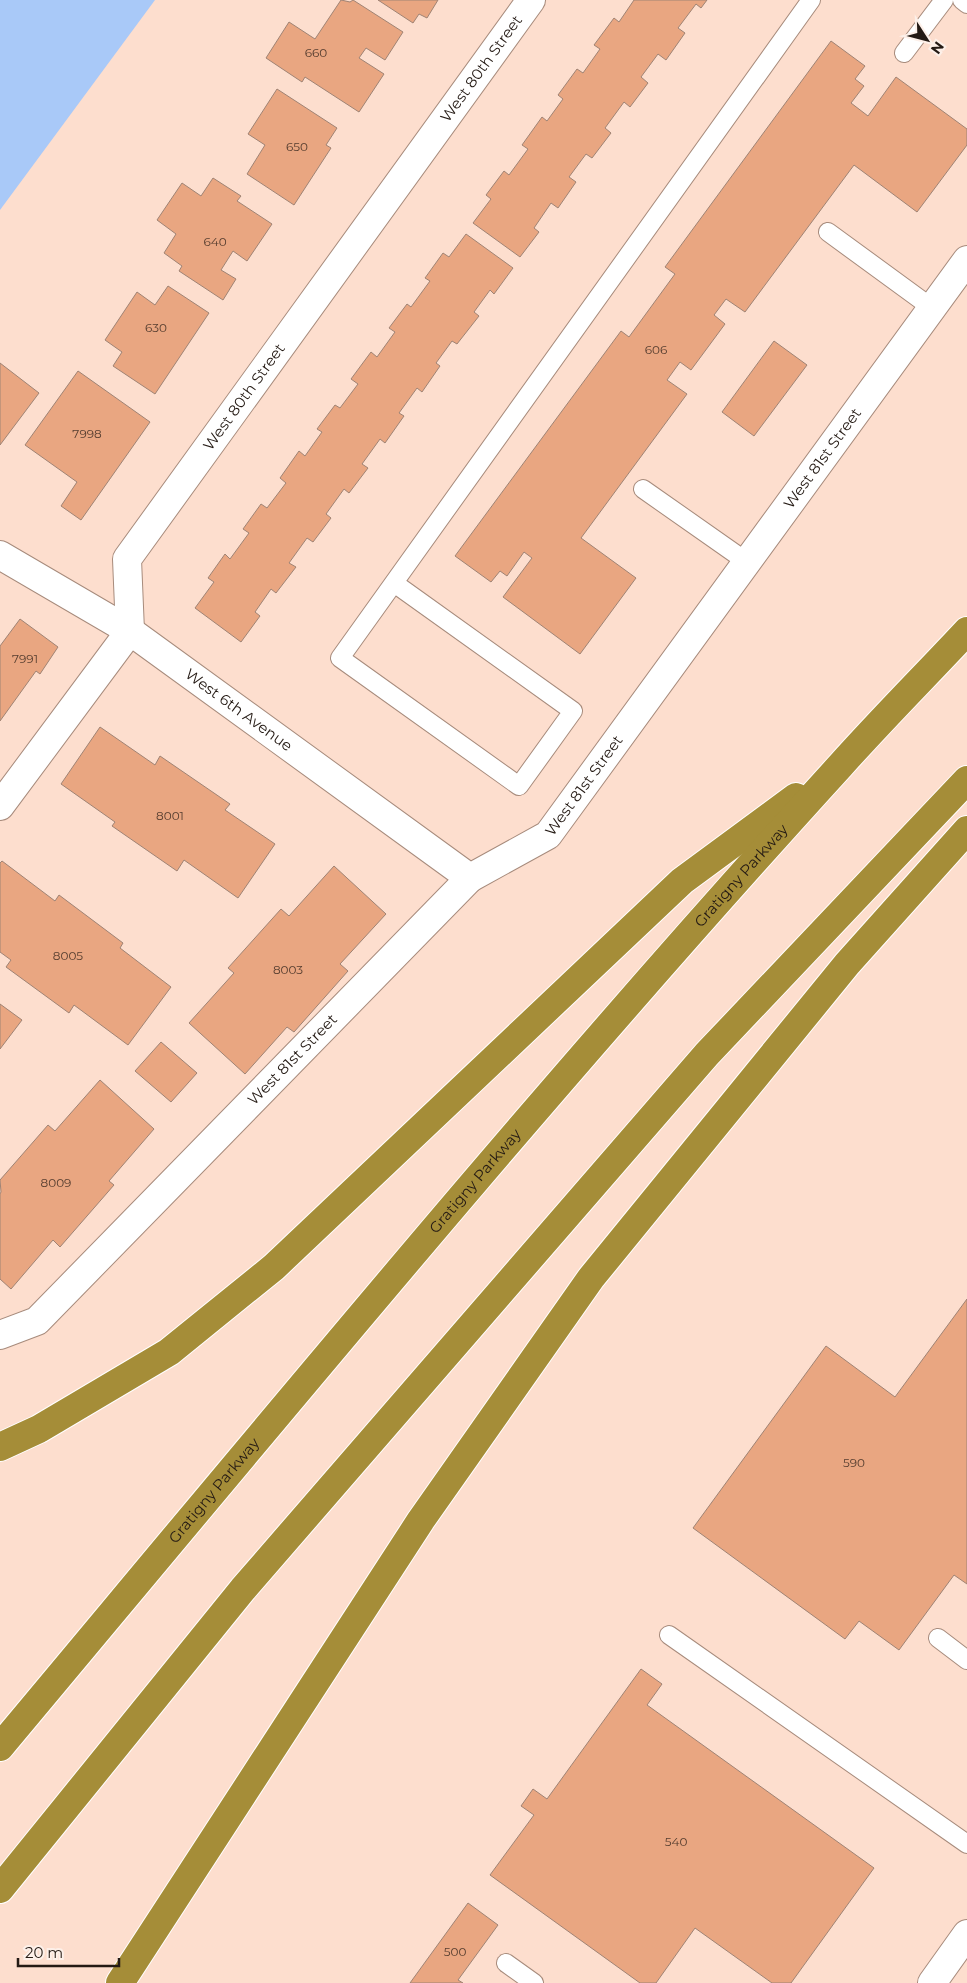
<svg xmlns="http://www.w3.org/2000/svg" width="967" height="1983" font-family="Montserrat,sans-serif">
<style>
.water{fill:#a9c9f8}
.building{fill:#e9a681;stroke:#9f8374}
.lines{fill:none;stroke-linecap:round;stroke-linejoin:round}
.service-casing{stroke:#a78b7c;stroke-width:20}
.minor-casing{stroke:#a78b7c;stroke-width:30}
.tertiary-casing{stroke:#a78b7c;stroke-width:30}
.motorway-casing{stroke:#fff;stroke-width:30}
.service{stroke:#fff;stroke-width:18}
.minor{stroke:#fff;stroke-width:28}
.tertiary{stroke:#fff;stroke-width:28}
.motorway{stroke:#a58d38;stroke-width:28}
.labels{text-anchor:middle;stroke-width:4;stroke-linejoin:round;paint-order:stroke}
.number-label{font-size:12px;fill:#553d2f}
.street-label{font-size:15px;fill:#241a14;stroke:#fdf0e9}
</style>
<rect width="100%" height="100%" fill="#fddece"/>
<polygon class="water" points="0,0 155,0 0,210"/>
<g class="building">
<polygon points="341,0 350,2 353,0 403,32 385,60 366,48 359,58 384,74 359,112 305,77 302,82 266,58 289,22 315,39"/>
<polygon points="378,0 438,0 427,18 419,14 413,23"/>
<polygon points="634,0 707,0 701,8 696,4 678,28 685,33 666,60 658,54 641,77 648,83 630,107 624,102 605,128 611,133 592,158 586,154 569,177 576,182 558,208 551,203 534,228 539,232 520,257 473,223 491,199 486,195 504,171 509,175 528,149 522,145 542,117 547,121 563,99 558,95 577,69 583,73 600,49 594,45 614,18 619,22"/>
<polygon points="831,41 865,66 855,79 864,86 851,103 868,116 896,77 967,129 967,145 917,212 854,165 745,312 726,299 714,315 725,324 691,370 680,362 667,380 687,394 581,538 636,578 580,654 503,597 532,558 524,552 507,576 500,571 491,582 455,556 621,331 629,337 675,274 665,267"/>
<polygon points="277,89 337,128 326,145 331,148 294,205 247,174 265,145 248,134"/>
<polygon points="213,178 241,196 237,201 272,224 247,261 233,251 221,270 236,279 223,300 179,271 182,266 164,253 176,234 157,220 182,183 201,196"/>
<polygon points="466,234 513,268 494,294 490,290 474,312 479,316 457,344 452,341 436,363 440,366 422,392 417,388 399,413 404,416 385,443 380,439 362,464 368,468 349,493 344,489 326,514 331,518 313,542 307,538 289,563 296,567 276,593 271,589 255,612 260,616 241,642 195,608 214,582 208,578 225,554 230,559 249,533 243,529 261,504 267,508 286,483 280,478 299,451 305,456 322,432 317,429 335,405 340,408 358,384 351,379 371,352 377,357 395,332 389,328 407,304 411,307 430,281 425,278 443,253 449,257"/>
<polygon points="168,286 209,313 155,394 113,366 122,352 105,340 137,292 155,305"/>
<polygon points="774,341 807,365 754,436 722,412"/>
<polygon points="0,363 39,393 0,445"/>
<polygon points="78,371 150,422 81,520 61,506 77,482 25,445"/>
<polygon points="20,619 58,647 40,674 36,671 0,721 0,646"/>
<polygon points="100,727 155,765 160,756 230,804 225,810 275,844 238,898 184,860 177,871 112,826 115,822 61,784"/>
<polygon points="2,861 55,901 59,895 123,943 120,948 171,987 128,1045 74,1005 69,1013 6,967 11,960 0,952 0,863"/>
<polygon points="334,866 386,914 340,964 348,971 294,1032 287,1027 245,1074 189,1023 234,973 228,968 281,909 289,916"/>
<polygon points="0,1004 22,1020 0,1049"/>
<polygon points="161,1042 197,1073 171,1102 135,1071"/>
<polygon points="100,1080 154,1129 109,1181 114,1185 60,1247 53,1240 11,1289 0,1279 0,1194 1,1192 0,1180 48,1125 55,1131"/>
<polygon points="967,1299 967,1584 954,1575 899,1650 859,1621 845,1639 693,1528 826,1346 895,1397"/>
<polygon points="641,1669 662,1684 647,1705 874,1868 791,1983 772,1983 695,1928 656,1983 640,1983 490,1875 534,1815 521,1806 533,1789 547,1799"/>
<polygon points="468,1903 498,1925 458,1980 463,1983 410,1983"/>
</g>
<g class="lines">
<g class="service-casing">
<g id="service">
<polyline points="962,0 967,4"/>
<polyline points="904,53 944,0"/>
<polyline points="828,232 932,308"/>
<polyline points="643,489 747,562"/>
<polyline points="394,583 573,711 519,786 340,658 811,0"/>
<polyline points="669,1635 967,1844"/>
<polyline points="938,1638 967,1660"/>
<polyline points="506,1963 534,1983"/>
</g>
</g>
<g class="minor-casing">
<g id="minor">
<path id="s1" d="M0,806L130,631L127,559L531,0"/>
<path id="s2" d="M0,1335L37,1321L470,878"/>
<polyline points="932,1983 967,1934"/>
</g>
</g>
<g class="tertiary-casing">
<g id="tertiary">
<path id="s3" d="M0,555L130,631L470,878L548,835L967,260"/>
</g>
</g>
<g class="motorway-casing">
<g id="motorway">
<polyline points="0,1447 39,1429 169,1352 274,1267 682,881 796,797"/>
<path id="s4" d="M0,1747C276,1417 550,1084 840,766C881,720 925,676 967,631"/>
<polyline points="0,1889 243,1589 707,1054 967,780"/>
<polyline points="120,1983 421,1520 591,1278 847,964 967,830"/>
</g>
</g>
<use href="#service" class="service"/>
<use href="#minor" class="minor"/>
<use href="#tertiary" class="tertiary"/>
<use href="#motorway" class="motorway"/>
</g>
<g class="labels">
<g class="number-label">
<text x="316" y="57">660</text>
<text x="297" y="151">650</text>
<text x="215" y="246">640</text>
<text x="156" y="332">630</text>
<text x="656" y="354">606</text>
<text x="87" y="438">7998</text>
<text x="25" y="663">7991</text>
<text x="170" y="820">8001</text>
<text x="68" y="960">8005</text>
<text x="288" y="974">8003</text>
<text x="56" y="1187">8009</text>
<text x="854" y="1467">590</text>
<text x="676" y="1846">540</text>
<text x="455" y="1956">500</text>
</g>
<g class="street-label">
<text dy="5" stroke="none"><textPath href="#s1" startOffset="895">West 80th Street</textPath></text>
<text dy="5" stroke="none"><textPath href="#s1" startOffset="490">West 80th Street</textPath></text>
<text dy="5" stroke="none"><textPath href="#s3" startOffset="1126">West 81st Street</textPath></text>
<text dy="5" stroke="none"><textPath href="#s3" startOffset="285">West 6th Avenue</textPath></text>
<text dy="5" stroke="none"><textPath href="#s3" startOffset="721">West 81st Street</textPath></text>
<text dy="5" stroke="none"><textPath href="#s4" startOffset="1144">Gratigny Parkway</textPath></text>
<text dy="5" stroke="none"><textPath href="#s2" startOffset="405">West 81st Street</textPath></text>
<text dy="5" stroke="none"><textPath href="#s4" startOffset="739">Gratigny Parkway</textPath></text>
<text dy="5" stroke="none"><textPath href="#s4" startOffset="334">Gratigny Parkway</textPath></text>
</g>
</g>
<g transform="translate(927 40) rotate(126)" stroke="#fdf0e9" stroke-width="4" paint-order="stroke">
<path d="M0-4L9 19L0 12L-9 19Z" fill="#241a14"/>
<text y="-8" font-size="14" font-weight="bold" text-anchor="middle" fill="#241a14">N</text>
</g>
<path d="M18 1958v8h101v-8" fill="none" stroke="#241a14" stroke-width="2.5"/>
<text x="25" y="1958" font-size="15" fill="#241a14" stroke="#fdf0e9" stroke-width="4" paint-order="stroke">20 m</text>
</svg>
